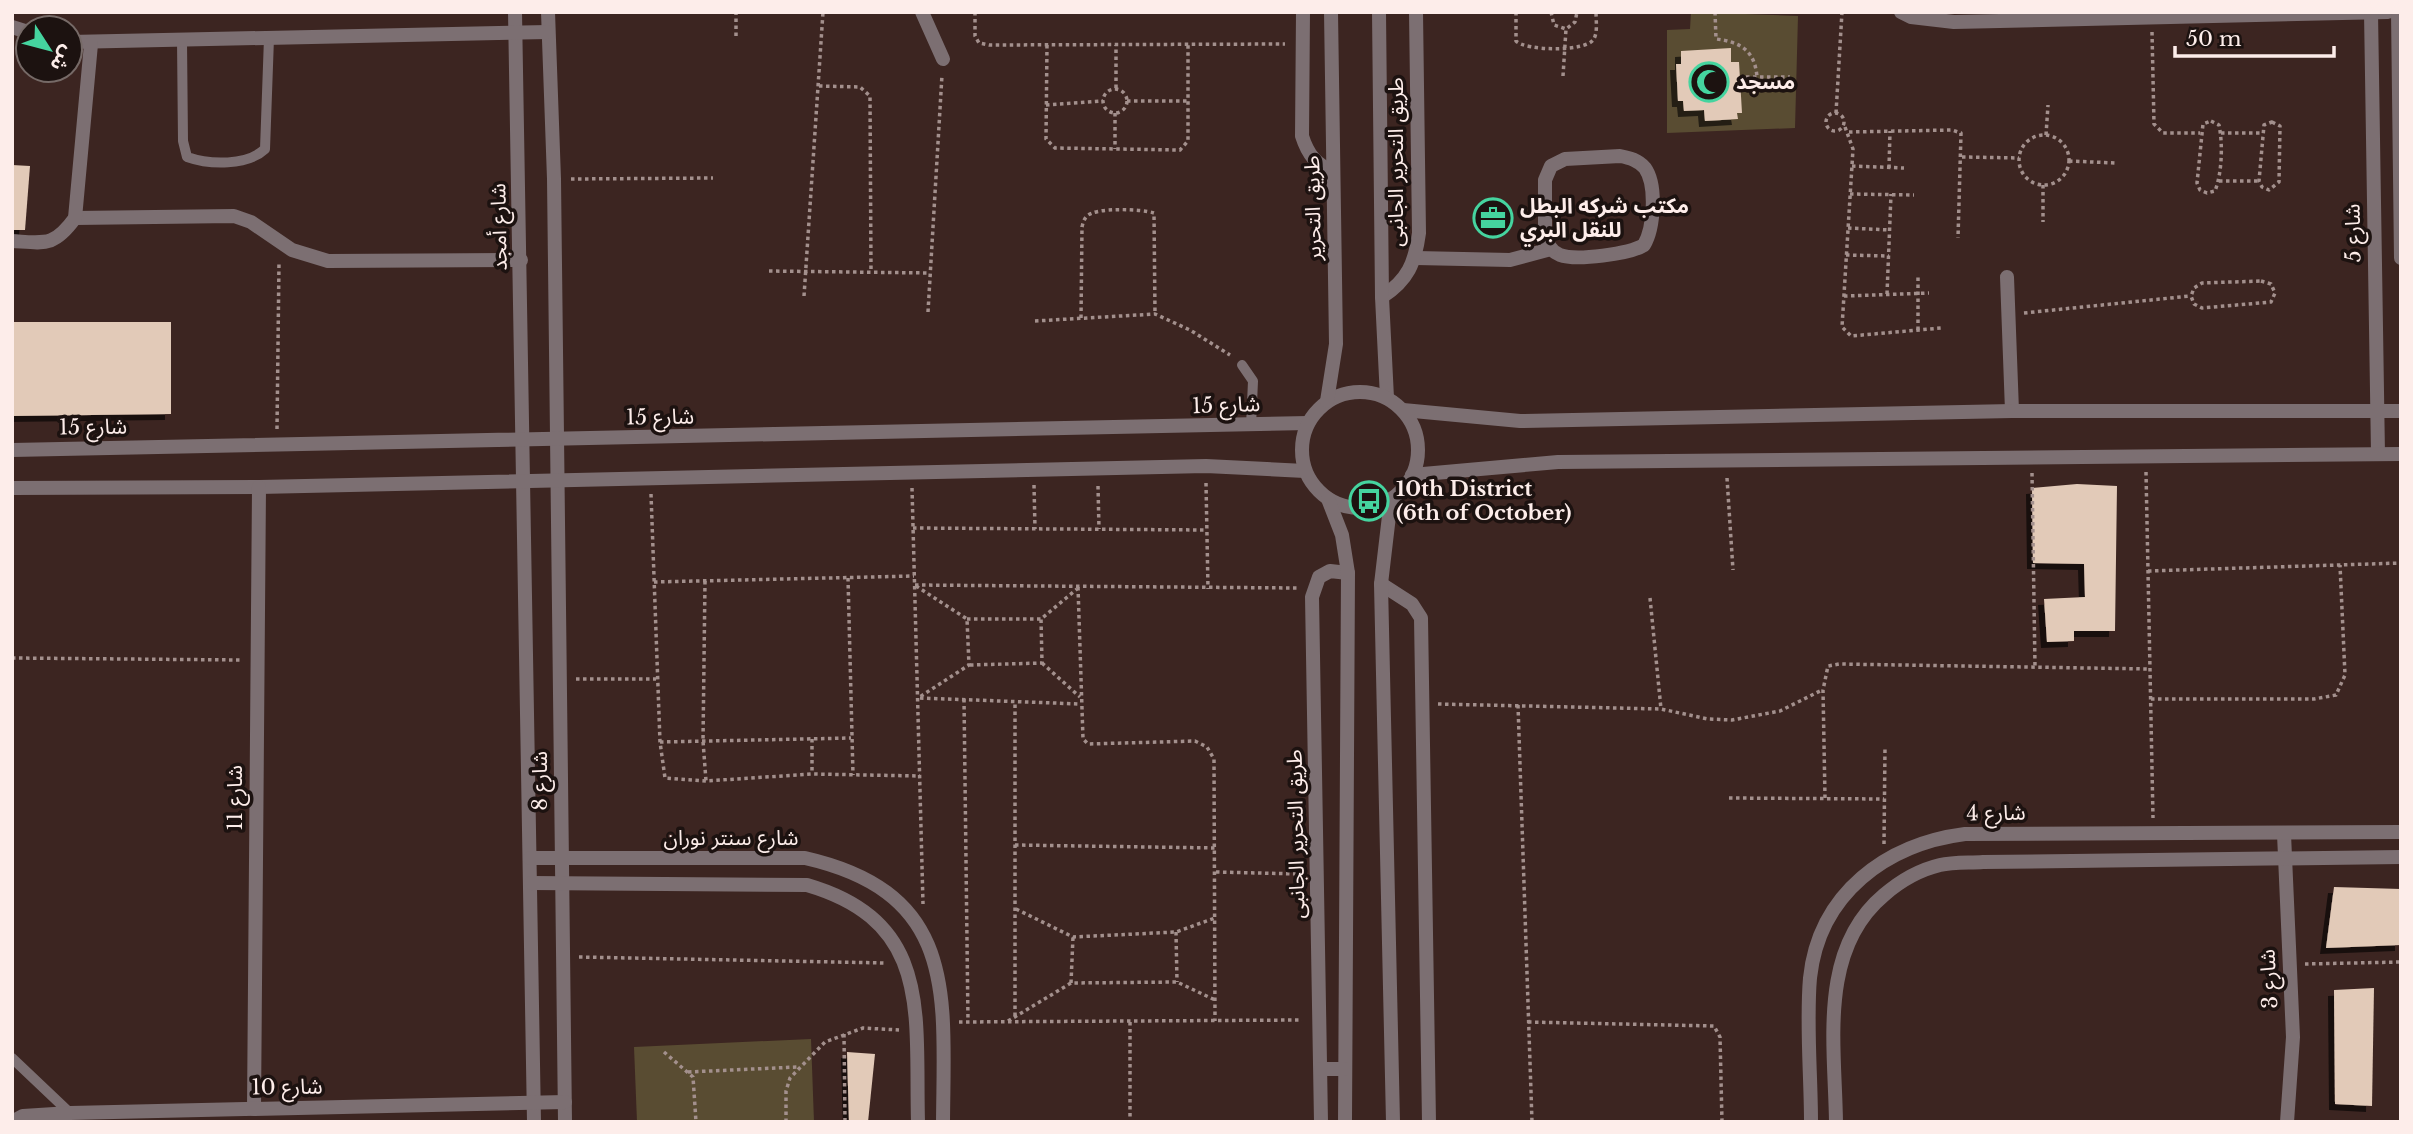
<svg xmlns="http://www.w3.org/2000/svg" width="2413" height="1134" font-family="'Libre Baskerville','Noto Sans Arabic',serif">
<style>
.green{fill:#594c32}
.building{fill:#e2cab8;filter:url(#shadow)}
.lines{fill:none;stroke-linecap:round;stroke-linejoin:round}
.path{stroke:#a3908d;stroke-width:3.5;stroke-dasharray:3.5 3.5;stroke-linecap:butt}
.service{stroke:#7c6f72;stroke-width:10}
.minor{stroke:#7c6f72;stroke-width:14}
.tertiary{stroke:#7c6f72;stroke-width:14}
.labels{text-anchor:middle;stroke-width:7;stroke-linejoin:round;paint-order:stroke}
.poi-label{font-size:21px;font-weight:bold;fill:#fdedea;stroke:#1c1210;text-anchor:start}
.street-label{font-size:21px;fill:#fdedea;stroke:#1c1210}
</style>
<defs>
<filter id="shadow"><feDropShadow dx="-6" dy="6" stdDeviation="0" flood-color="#0009"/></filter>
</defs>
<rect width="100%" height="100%" fill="#3c2521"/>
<g class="green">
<polygon points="1691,12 1798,16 1795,128 1667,133 1667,30 1690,29"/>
<polygon points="811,1039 814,1122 637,1122 634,1047"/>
</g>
<g class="building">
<polygon points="1731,48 1731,62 1739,62 1742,113 1737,113 1738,119 1705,121 1704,110 1684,111 1683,101 1678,101 1676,64 1681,64 1681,51"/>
<polygon points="12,165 30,166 25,230 12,230"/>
<polygon points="12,322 171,322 171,414 12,416"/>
<polygon points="2077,484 2117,486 2115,631 2074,631 2074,641 2047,642 2044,599 2085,597 2084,564 2033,563 2032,488"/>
<polygon points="2334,887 2401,889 2401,945 2326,948"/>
<polygon points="2374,988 2372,1106 2335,1104 2334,990"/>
<polygon points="847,1052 875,1054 868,1122 849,1122"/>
</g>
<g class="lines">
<g class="path">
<polyline points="975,12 975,36 979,43 989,45 1285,44"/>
<path d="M1516,12V41C1526,51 1584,52 1593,40C1598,34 1596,21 1596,12"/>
<polyline points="1551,12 1554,25 1566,29 1575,22 1577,12"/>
<path d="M1715,12L1716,39C1741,42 1755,51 1757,77"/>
<polyline points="2152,32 2154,124 2163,133 2200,133"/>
<polyline points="736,36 736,12"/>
<polyline points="1047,45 1046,139 1055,148 1180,150 1188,141 1188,45"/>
<polyline points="1563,76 1566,29"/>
<polyline points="1746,77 1790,77"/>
<polyline points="819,86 860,87 870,96 871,272"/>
<polyline points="1116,88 1116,45"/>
<circle cx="1115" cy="101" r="12"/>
<polyline points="1127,101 1188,101"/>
<polyline points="1046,105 1103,101"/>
<circle cx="1835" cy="122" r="9"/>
<polyline points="1115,113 1115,149"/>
<polyline points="1836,113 1842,12"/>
<path d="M2211,121L2219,125C2223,144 2222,173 2215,191L2207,193L2200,190L2197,183L2203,124Z"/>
<polygon points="2272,122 2280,126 2279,182 2269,190 2262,187 2259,181 2264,125"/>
<polyline points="1845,127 1853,149 1842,327 1851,336 1941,328"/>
<polyline points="1849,132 1952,130 1961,133 1958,238"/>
<polyline points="2221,133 2262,133"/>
<polyline points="2046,135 2048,105"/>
<circle cx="2044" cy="160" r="25"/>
<polyline points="1962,157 2019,158"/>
<polyline points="2069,161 2116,163"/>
<polyline points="1852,166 1904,168"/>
<polyline points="1889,168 1890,131"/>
<polyline points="571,179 713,178"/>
<polyline points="2219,181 2259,181"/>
<polyline points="2043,185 2043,222"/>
<polyline points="1850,194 1914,195"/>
<polyline points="1848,228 1890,230"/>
<polyline points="1846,255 1889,256"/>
<polyline points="769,271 930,273"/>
<polygon points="2261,281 2271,284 2275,293 2271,302 2202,308 2194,304 2191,296 2194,288 2202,283"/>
<polyline points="1887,294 1891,194"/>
<polyline points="804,296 823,12"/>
<polyline points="1844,296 1929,293"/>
<polyline points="928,312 942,75"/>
<polyline points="2024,313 2190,296"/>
<path d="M1081,318L1082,227C1083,223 1084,219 1087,216C1096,207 1142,209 1154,213L1155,314"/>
<polyline points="1035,321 1155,314 1190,330 1230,355"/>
<polyline points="1918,330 1918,277"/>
<polyline points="277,429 279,262"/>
<polyline points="2146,472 2153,818"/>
<polyline points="2032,473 2035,667"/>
<polyline points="1727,478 1733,570"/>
<polyline points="1206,483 1208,589"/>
<polyline points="1034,485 1035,529"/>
<polyline points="1098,486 1099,529"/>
<polyline points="912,488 923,904"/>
<polyline points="651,494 660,742 665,778 706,781 812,774 920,776"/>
<polyline points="913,528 1207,530"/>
<polyline points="2148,571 2401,563"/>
<polyline points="848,578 853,775"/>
<polyline points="705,581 703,741 706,781"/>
<polyline points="654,582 914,576"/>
<polyline points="915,585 1297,588"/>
<polyline points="916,586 967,619 969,665 918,698"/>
<polyline points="1078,587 1083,739 1088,744 1195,741 1207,747 1214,759 1215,1021"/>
<polyline points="1650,598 1661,709"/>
<polyline points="967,619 1041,619"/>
<polyline points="12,658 241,660"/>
<polyline points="1042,663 1080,697"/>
<polyline points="970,665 1042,663 1041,619 1077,589"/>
<polyline points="576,679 656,679"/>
<polyline points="920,698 1080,704"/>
<polyline points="964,699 968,1021"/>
<polyline points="2151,699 2314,699 2336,695 2345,675 2340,565"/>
<polyline points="1438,704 1661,709 1708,719 1732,720 1780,711 1822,690"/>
<polyline points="1518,705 1532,1122"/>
<polyline points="812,739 812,774"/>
<polyline points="660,742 851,738"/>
<polyline points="1729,798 1884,799"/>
<polyline points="1825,798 1823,690 1828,666 1839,664 2150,669"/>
<polyline points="1884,844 1885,747"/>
<polyline points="1015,845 1216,848"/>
<polyline points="1216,872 1301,874"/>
<polyline points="1016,909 1073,937 1176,932 1215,918"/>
<polyline points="1176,932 1177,982"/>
<polyline points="579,957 886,963"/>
<polyline points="2305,964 2401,962"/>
<polyline points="1071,983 1073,937"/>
<polyline points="1015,1016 1015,701"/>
<polyline points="1008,1021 1071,983 1177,982 1215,1000"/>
<polyline points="959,1022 1302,1020"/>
<polyline points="1130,1022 1130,1122"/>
<polyline points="1528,1022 1714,1026 1720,1037 1722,1122"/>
<polyline points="844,1034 845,1122"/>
<polyline points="664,1052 693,1077 696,1122"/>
<polyline points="688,1072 797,1067"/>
<polyline points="786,1122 786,1091 790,1078 825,1042 863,1028 899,1030"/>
</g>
<g class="service">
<path d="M182,41L183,141L187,157C210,165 247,166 265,149L269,38"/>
<polyline points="1242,365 1253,381 1251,426"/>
<polyline points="12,1058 70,1113"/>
</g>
<g class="minor">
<polyline points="515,12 534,1122"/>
<polyline points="548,12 554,179 565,1122"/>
<polyline points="922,12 943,59"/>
<path d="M1303,12L1302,136C1308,155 1316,164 1333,172"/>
<polyline points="1901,12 1911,17 1954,22 2388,12"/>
<polyline points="2371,12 2378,454"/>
<polyline points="2398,12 2401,258"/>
<polyline points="12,27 28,32"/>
<polyline points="70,42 548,32"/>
<path d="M1620,156C1630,158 1638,160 1645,168C1657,185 1654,228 1644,245C1630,254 1576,261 1560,255C1550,251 1547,243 1545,233V180L1551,166L1565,159Z"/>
<polyline points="75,218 234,216 251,222 292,250 328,261 521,260"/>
<path d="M12,241C45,243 54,247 75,218L91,44"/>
<polyline points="1416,258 1510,260 1551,249"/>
<polyline points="2007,277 2012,411"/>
<path d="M1382,297C1408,280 1415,263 1419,233L1416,12"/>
<polyline points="1403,410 1520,421 2012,411 2401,411"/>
<polyline points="12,450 1308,423"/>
<polyline points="1412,475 1558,462 2401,454"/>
<polyline points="12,488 259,487 1206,466 1305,471"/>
<polyline points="1381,584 1412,604 1421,618 1429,1122"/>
<polyline points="2284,834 2293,1037 2287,1122"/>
<path d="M530,858H805C958,893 944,994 943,1122"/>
<path d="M531,883L807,885C933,922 915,1014 918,1122"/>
<polyline points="254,1109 259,487"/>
<polyline points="12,1122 23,1116 70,1113 565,1102"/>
<polyline points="1321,1122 1312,597 1319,577 1330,571 1348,573"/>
<path d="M1811,1122C1811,1075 1806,1024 1810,978C1819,893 1887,844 1965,834L2401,832"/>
<path d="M1836,1122C1835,1045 1818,950 1884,895C1899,882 1919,870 1940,865C1953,862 1969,863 1983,862L2401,857"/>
</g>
<g class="tertiary">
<polyline points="1379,12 1382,297 1387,398"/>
<circle cx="1360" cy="450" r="58"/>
<polyline points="1327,401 1336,344 1331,12"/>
<polyline points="1328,499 1342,535 1348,573 1345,1122"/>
<polyline points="1391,499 1381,584 1393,1122"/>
<polyline points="1321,1069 1344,1069"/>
</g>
</g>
<defs>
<g id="mosque-ring" transform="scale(2.0125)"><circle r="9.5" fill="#1c1210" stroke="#45d49f" stroke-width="1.5"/><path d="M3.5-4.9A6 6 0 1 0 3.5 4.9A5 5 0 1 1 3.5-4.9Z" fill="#45d49f"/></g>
<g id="office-ring" transform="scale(2.0125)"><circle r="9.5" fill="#1c1210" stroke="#45d49f" stroke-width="1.5"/><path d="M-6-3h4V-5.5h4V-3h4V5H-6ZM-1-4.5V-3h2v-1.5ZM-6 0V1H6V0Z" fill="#45d49f"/></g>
<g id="bus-ring" transform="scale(2.0125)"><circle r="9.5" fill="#1c1210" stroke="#45d49f" stroke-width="1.5"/><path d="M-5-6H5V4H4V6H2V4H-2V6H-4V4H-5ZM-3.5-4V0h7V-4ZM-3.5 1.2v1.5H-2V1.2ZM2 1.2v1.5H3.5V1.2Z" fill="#45d49f"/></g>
</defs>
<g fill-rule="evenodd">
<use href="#mosque-ring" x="1709" y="82"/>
<use href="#office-ring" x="1493" y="218"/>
<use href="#bus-ring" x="1369" y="501"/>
</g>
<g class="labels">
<g class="poi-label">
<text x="1736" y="89">مسجد</text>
<text x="1520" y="213">مكتب شركه البطل<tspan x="1520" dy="24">للنقل البري</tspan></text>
<text x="1396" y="496">10th District<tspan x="1396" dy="24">(6th of October)</tspan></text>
</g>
<g class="street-label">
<text transform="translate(1396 162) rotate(-90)" y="7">طريق التحرير الجانبى</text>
<text transform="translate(1313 208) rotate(-91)" y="7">طريق التحرير</text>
<text transform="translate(499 227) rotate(-91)" y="7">شارع أمجد</text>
<text transform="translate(2353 233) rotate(-91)" y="7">شارع 5</text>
<text transform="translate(1226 405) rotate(-2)" y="7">شارع 15</text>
<text transform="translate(660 417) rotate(-1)" y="7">شارع 15</text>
<text transform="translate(93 427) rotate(-1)" y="7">شارع 15</text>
<text transform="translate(540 781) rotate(-90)" y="7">شارع 8</text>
<text transform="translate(235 798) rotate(-90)" y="7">شارع 11</text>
<text transform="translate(1996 813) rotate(-1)" y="7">شارع 4</text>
<text transform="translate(1296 834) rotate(-91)" y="7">طريق التحرير الجانبى</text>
<text x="731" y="845">شارع سنتر نوران</text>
<text transform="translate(2269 979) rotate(-93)" y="7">شارع 3</text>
<text transform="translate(287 1087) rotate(-1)" y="7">شارع 10</text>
</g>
</g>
<rect width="2413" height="1134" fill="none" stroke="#fdedea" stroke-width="28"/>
<g transform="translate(49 49) rotate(126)"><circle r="33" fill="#1c1210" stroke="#766a67" stroke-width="2"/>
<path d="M0-5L12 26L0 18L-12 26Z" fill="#45d49f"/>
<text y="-10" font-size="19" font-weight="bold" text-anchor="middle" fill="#fdedea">ش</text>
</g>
<path d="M2175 46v10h159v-10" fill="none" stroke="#fdedea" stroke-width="3.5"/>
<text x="2186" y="46" font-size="21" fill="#fdedea" stroke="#1c1210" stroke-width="5" paint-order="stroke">50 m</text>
</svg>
